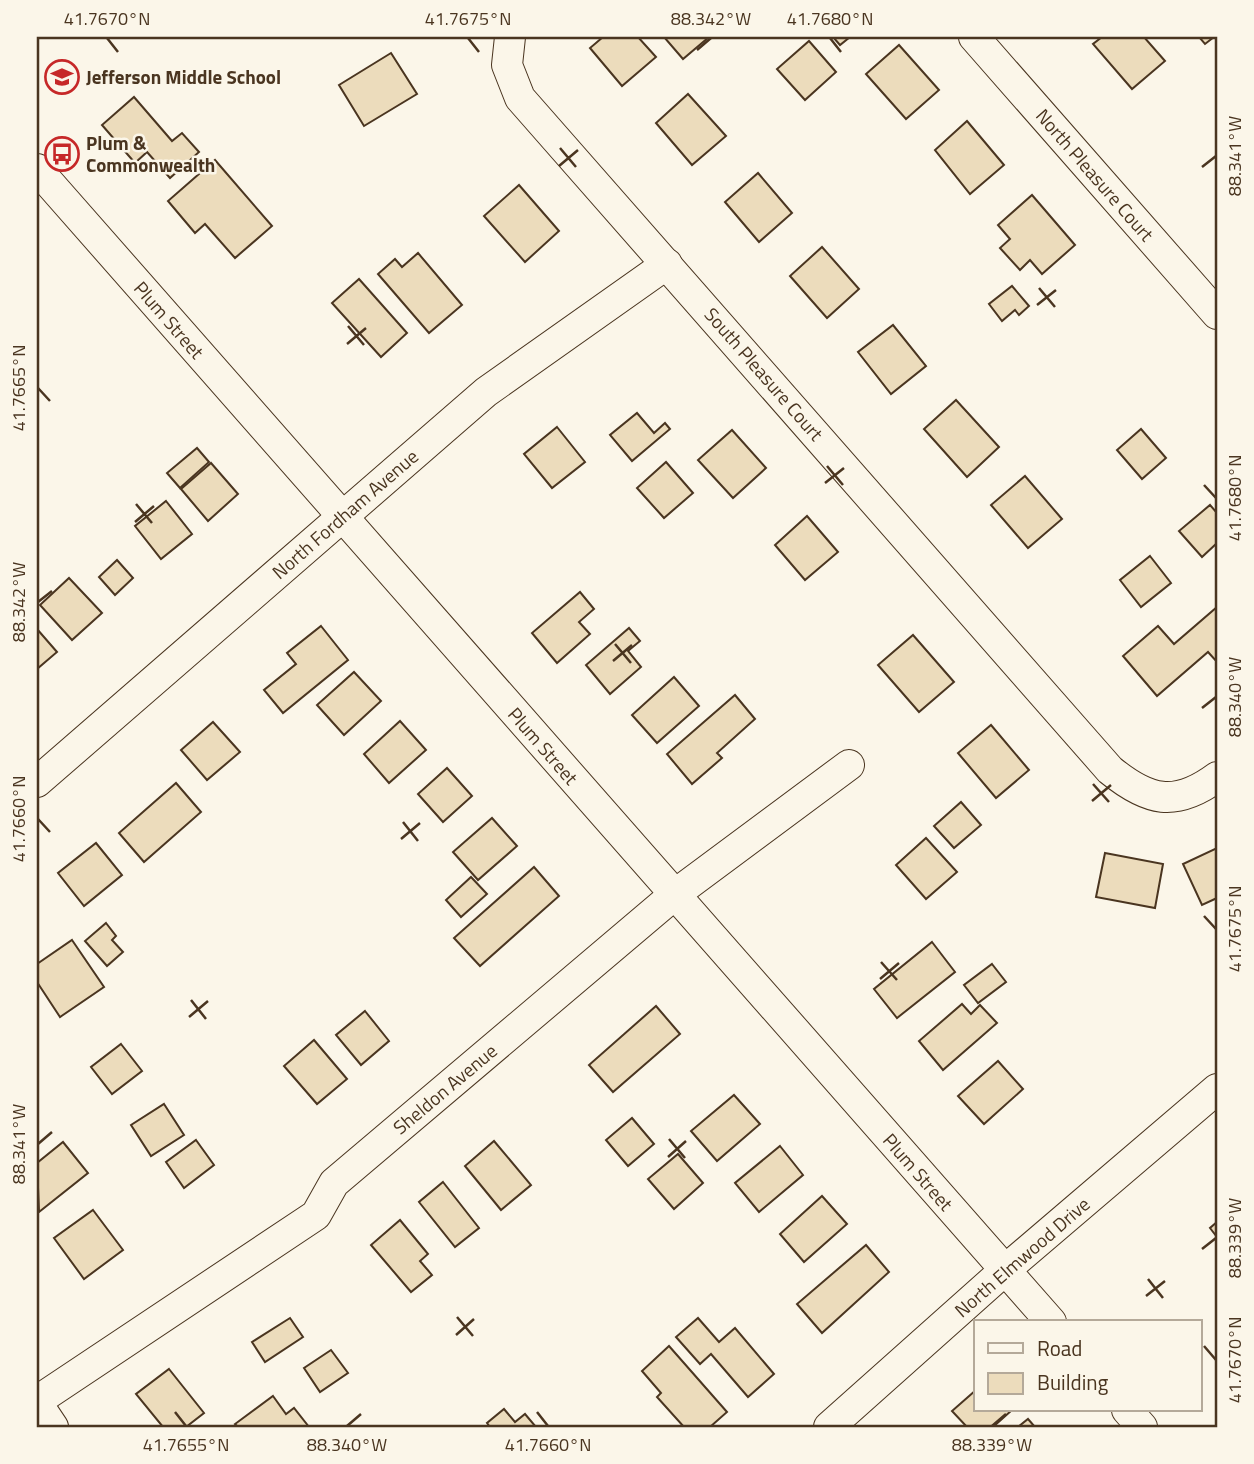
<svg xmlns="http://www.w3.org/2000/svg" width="1254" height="1464" font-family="'Titillium Web',sans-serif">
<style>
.building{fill:#ecdcbc;stroke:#4a3520;stroke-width:2}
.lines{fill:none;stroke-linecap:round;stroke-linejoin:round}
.street-casing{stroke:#4a3520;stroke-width:32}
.street{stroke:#fbf6e9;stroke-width:30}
.ticks{fill:none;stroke:#4a3520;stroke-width:2.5}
.labels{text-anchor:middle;stroke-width:5;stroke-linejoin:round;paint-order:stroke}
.poi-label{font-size:19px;font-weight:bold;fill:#4a3520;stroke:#fbf6e9;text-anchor:start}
.street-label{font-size:19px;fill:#4a3520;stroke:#fbf6e9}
.neatline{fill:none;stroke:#4a3520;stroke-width:2.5}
.ticks-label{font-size:18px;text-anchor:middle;fill:#4a3520}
</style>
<rect width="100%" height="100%" fill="#fbf6e9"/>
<g class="building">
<polygon points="603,37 638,37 656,57 622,86 590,48"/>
<polygon points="664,37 709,37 683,59"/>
<polygon points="833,37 850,37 840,45"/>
<polygon points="1102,37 1144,37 1165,61 1132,89 1093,44"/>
<polygon points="1199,37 1214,37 1205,44"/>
<polygon points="809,41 836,72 805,100 777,69"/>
<polygon points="899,45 939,90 906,119 866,74"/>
<polygon points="391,53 417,94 364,126 339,85"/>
<polygon points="688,94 726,136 692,165 656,123"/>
<polygon points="134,97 172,141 182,133 199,152 170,178 147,152 135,163 102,125"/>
<polygon points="967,121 1004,165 970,194 935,150"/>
<polygon points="215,160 272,226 235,258 205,224 195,233 168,201"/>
<polygon points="758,173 792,213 759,242 725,202"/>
<polygon points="519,185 559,231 525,262 484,216"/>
<polygon points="1032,195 1075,245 1042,274 1030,260 1020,270 1000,248 1010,239 998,225"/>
<polygon points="822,247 859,289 827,318 790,276"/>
<polygon points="418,253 462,305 429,333 378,274 395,259 402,267"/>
<polygon points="359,279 407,333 381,357 332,303"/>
<polygon points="1012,286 1029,306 1019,315 1015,310 1002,321 989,304"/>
<polygon points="893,325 926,366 891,394 858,352"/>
<polygon points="956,400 999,447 967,477 924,429"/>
<polygon points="637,413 654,433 665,423 670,429 632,461 610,435"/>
<polygon points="557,427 585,462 552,488 524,454"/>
<polygon points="1141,429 1166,458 1142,479 1117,450"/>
<polygon points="732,430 766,468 733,498 698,460"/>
<polygon points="197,448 209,462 180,488 167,473"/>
<polygon points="666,462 693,493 664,518 637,488"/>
<polygon points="211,463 238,494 208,521 181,489"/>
<polygon points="1025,476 1062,519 1028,548 991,505"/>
<polygon points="166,501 192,534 161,559 135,526"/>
<polygon points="1210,505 1217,513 1217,543 1202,557 1179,531"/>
<polygon points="807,516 838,552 805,580 775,545"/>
<polygon points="1150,556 1171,583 1141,607 1120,580"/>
<polygon points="117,560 133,578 115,595 99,577"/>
<polygon points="69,578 102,613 72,640 40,605"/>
<polygon points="580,592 594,609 579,622 590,634 557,663 532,633"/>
<polygon points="1217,607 1217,662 1208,652 1157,696 1123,656 1158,626 1174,644"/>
<polygon points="321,626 348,660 283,713 264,690 296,664 287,653"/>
<polygon points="629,628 640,641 628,651 641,667 610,694 586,665"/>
<polygon points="37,629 57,652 37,669"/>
<polygon points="913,635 954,682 919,712 878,665"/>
<polygon points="354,672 381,701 344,735 317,705"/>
<polygon points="674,677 699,706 657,743 632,715"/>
<polygon points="735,695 755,719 717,753 722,758 692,784 667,754"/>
<polygon points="400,721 426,750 389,783 364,754"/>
<polygon points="213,722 240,752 207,780 181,750"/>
<polygon points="991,725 1029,770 996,798 958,753"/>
<polygon points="447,768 472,796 443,822 418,794"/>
<polygon points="176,783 201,812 144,862 119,833"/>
<polygon points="961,802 981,825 954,848 934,826"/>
<polygon points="492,818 517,846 478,880 453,852"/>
<polygon points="926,838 957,872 926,899 896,865"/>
<polygon points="96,843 122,875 84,906 58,873"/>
<polygon points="1217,848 1217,898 1202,905 1183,864"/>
<polygon points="1105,853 1163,864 1155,908 1096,897"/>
<polygon points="534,867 559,896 480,966 454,938"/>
<polygon points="471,877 487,894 461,917 446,900"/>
<polygon points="106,923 116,936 112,940 123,952 107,966 85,941"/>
<polygon points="72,940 104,987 60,1017 37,982 37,964"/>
<polygon points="932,942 955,972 897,1018 874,989"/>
<polygon points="992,964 1006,982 978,1003 964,985"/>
<polygon points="962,1004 971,1014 980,1005 997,1023 943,1070 919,1041"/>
<polygon points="656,1006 680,1034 613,1092 589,1065"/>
<polygon points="365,1011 389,1041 361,1065 336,1035"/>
<polygon points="314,1040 347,1079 317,1104 284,1066"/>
<polygon points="121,1044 142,1071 112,1094 91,1067"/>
<polygon points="998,1061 1023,1089 984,1124 958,1096"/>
<polygon points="734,1095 760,1124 717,1161 691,1131"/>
<polygon points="164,1104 184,1135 151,1156 131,1125"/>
<polygon points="632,1118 654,1144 628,1166 606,1140"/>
<polygon points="196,1140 214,1165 184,1188 166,1162"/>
<polygon points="494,1141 531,1185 501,1210 465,1166"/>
<polygon points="63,1142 88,1173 39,1212 37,1163"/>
<polygon points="780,1146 803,1175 759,1212 735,1183"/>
<polygon points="678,1154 703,1183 674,1209 648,1179"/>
<polygon points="443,1182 479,1228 455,1247 419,1202"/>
<polygon points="822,1196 847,1224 804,1262 780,1234"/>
<polygon points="93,1210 123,1250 84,1279 54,1238"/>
<polygon points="400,1220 428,1254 420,1261 432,1275 411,1292 371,1245"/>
<polygon points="1217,1222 1217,1237 1210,1228"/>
<polygon points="866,1245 889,1272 822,1333 797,1304"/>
<polygon points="290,1318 303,1337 265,1362 252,1342"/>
<polygon points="698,1318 719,1342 735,1328 774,1374 748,1397 711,1354 700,1364 676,1337"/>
<polygon points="669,1346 727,1412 710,1427 684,1427 657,1397 661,1393 642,1371"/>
<polygon points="331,1350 348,1373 320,1392 304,1368"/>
<polygon points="169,1369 204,1413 186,1427 163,1427 136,1394"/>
<polygon points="976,1390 976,1410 1012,1410 993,1427 967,1427 952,1411"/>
<polygon points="273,1396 286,1414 294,1408 309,1427 238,1427 235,1424"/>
<polygon points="504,1409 515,1422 525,1414 536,1427 490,1427 487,1423"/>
<polygon points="1028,1419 1035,1427 1018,1427"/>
</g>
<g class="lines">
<g class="street-casing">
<g id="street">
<path d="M510,37L507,65L520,98L1110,770C1148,801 1175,808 1217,777"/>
<polyline points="974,37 1217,314"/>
<polyline points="37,169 1051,1322"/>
<polyline points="37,782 486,392 667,264"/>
<polyline points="37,1401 316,1215 334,1183 674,895 849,765"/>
<polyline points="37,1403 53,1427"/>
<polyline points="1127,1410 1142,1427"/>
<polyline points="829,1427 1005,1270 1217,1089"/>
</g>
</g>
<use href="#street" class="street"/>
</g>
<path class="ticks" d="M107,38L118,52M468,38L479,52M830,38L841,52M697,50L711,38M560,148L576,167M559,166L578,150M1202,167L1216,156M1039,288L1055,307M1037,305L1056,290M348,326L364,345M347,344L366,328M38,388L50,401M827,466L843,485M825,483L844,468M1204,485L1216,498M136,504L152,523M135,522L154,506M38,602L52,591M615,644L631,663M613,661L632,645M1202,708L1216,697M1093,784L1109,802M1092,801L1111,785M38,819L50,832M403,822L418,841M401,839L420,823M1204,916L1216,929M881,962L897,980M880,979L899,963M191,1000L206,1019M189,1017L208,1001M669,1139L685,1158M38,1144L52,1132M668,1157L686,1141M1202,1249L1216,1238M1148,1279L1163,1298M1146,1296L1165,1281M457,1317L473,1336M456,1335L474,1319M1204,1346L1216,1360M175,1412L186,1426M537,1412L548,1426M347,1426L361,1414M992,1426L1006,1414"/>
<defs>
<g id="school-ring" transform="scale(1.75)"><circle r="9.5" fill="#fbf6e9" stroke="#c62828" stroke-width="1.5"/><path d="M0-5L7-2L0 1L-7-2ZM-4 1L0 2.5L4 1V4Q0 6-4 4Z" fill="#c62828"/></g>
<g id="bus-ring" transform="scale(1.75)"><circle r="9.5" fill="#fbf6e9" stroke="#c62828" stroke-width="1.5"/><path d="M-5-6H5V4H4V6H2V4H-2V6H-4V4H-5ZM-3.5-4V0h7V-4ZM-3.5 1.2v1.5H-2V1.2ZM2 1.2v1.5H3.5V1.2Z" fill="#c62828"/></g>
</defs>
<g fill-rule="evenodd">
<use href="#school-ring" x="62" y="77"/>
<use href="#bus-ring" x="62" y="154"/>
</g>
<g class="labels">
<g class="poi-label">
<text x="86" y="84">Jefferson Middle School</text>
<text x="86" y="150">Plum &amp;<tspan x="86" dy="22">Commonwealth</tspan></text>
</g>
<g class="street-label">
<text transform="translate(1095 175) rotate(49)" y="7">North Pleasure Court</text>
<text transform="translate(169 320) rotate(49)" y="7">Plum Street</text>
<text transform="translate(764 374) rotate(49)" y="7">South Pleasure Court</text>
<text transform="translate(345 514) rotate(-41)" y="7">North Fordham Avenue</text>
<text transform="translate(543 746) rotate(49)" y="7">Plum Street</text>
<text transform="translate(445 1089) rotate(-40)" y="7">Sheldon Avenue</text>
<text transform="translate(918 1172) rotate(49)" y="7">Plum Street</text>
<text transform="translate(1022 1257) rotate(-41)" y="7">North Elmwood Drive</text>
</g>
</g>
<rect width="1254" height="1464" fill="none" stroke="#fbf6e9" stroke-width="77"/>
<rect x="974" y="1320" width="228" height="91" fill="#fbf6e9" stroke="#b4a999" stroke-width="2"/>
<rect x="988" y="1343" width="35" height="10" fill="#fbf6e9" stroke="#b4a999" stroke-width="2"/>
<text x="1037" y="1356" font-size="21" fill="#4a3520">Road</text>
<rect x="988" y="1373" width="35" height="21" fill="#ecdcbc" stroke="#b4a999" stroke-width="2"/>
<text x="1037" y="1390" font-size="21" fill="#4a3520">Building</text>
<rect x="38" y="38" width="1178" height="1388" class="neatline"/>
<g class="ticks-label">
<text x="107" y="25">41.7670°N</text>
<text x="468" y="25">41.7675°N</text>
<text x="711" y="25">88.342°W</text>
<text x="830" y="25">41.7680°N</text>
<text transform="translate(1235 156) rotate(-90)" y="6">88.341°W</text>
<text transform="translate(19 388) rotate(-90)" y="6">41.7665°N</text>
<text transform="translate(1235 498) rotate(-90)" y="6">41.7680°N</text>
<text transform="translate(19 602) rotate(-90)" y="6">88.342°W</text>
<text transform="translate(1235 697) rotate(-90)" y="6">88.340°W</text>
<text transform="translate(19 819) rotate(-90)" y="6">41.7660°N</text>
<text transform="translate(1235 929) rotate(-90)" y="6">41.7675°N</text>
<text transform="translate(19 1144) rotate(-90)" y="6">88.341°W</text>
<text transform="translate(1235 1238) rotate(-90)" y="6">88.339°W</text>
<text transform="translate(1235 1360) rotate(-90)" y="6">41.7670°N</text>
<text x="186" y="1451">41.7655°N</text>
<text x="347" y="1451">88.340°W</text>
<text x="548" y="1451">41.7660°N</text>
<text x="992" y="1451">88.339°W</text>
</g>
</svg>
